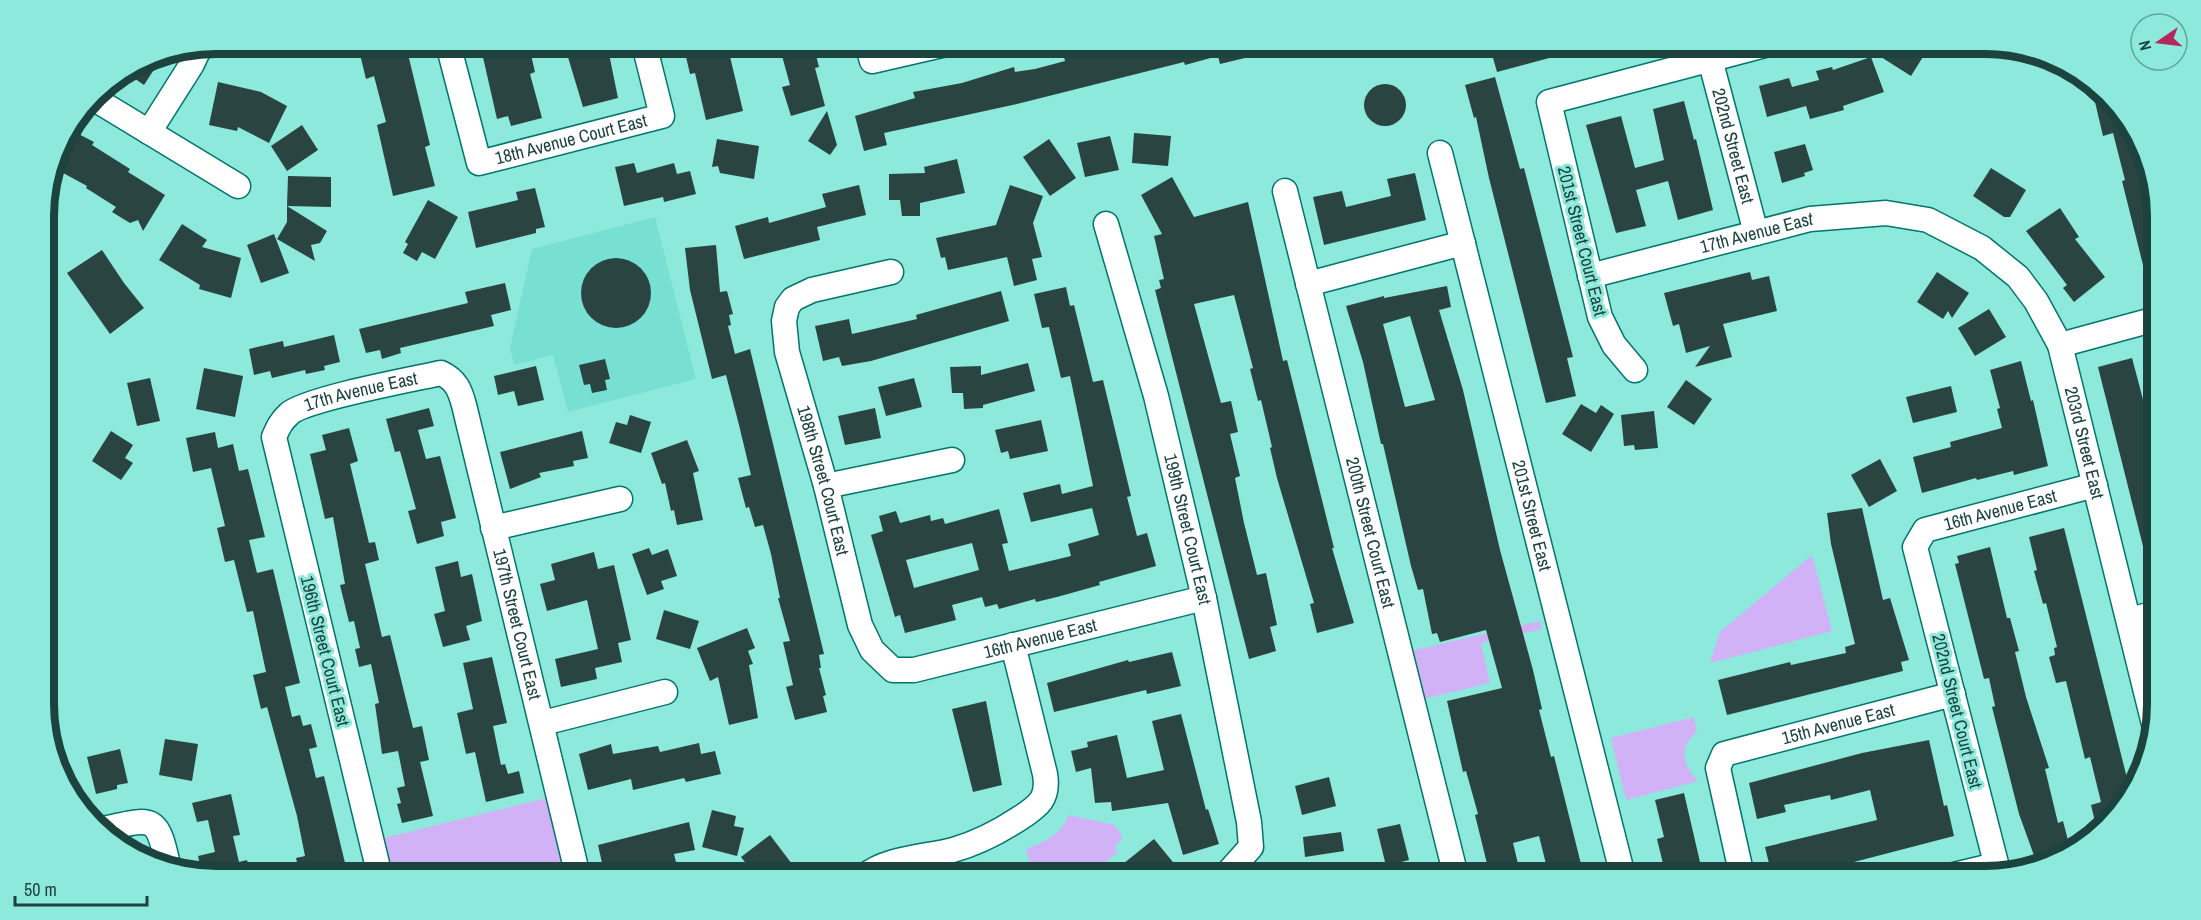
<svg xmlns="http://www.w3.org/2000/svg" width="2201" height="920" font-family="'Archivo Narrow',sans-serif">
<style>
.built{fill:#77e0d2}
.green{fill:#d2b2f7}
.building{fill:#2a4541;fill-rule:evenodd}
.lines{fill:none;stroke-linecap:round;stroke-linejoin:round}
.minor-casing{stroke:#00756c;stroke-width:27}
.minor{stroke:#fff;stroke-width:24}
.labels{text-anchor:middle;stroke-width:6;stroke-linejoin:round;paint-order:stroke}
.street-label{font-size:18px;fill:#1c433e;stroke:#8ee9dd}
.rim{fill:none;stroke:#1c433e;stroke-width:8}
</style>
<rect width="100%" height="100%" fill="#8ee9dd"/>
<polygon class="built" points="655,217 696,379 568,412 553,355 514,365 510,348 532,249"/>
<g class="green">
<polygon points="1812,555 1832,631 1710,663 1720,632"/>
<polygon points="1540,621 1542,629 1481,643 1490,683 1423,699 1411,651"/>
<path d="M1694,717L1697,732C1678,747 1683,766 1698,781L1626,800L1611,738Z"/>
<polygon points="547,798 566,876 389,876 380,839"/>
<path d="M1068,815L1115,825L1123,838L1115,846L1117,853L1087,876H1033L1026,849C1044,842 1063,834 1068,815Z"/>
</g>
<g class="building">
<polygon points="370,44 398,44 400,52 407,50 430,145 425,147 435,186 393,196 377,125 386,122 374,76 366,79 358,46"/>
<polygon points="480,44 504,44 506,52 529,46 535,72 530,74 542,118 511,126 508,116 497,119"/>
<polygon points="564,44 607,44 618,98 583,107"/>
<polygon points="683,44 727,44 743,111 706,120 695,73 690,74"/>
<polygon points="813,44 819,67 815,68 825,106 791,116 782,87 790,85 781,52"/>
<polygon points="1109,44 1111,47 1126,44 1282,44 1283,49 1220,64 1218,56 1185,65 1184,62 1017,104 884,133 887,145 864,151 855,116 915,98 913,92 962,83 1014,67 1015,72 1035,69 1065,61 1064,57 1079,54 1078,51"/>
<polygon points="1489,44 1586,44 1587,48 1497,72"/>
<polygon points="1889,44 1931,44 1911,76 1881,57"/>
<polygon points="164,54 144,85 125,72 151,57"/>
<polygon points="1871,57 1884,92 1843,106 1844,110 1810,119 1806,106 1767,117 1759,86 1789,78 1792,87 1819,80 1816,71 1832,67 1833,70"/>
<polygon points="1495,77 1520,169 1524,168 1573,357 1567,358 1576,396 1546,403 1489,178 1476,117 1474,118 1465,85"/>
<polygon points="218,82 261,92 287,106 269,143 238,127 237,131 209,125"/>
<circle cx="1385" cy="105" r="21"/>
<polygon points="2105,99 2122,111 2156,193 2156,296 2151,297 2122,181 2125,180 2113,133 2103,136 2095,102"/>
<polygon points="1684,101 1694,140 1696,139 1713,210 1678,220 1668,181 1636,190 1646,226 1616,233 1586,125 1621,116 1635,168 1664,160 1653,109"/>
<polygon points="827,111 837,145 830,155 808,141"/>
<polygon points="302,125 318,150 287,171 271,146"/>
<polygon points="69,129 94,142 92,145 130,169 128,172 165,195 143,231 138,220 130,223 112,212 116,207 86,188 87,186 54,168 60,145"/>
<polygon points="1134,133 1171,136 1168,166 1132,163"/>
<polygon points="1110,136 1119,170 1085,177 1077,143"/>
<polygon points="717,139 759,146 754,179 720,173 718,166 712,167"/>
<polygon points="1049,139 1076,178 1050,196 1023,157"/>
<polygon points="1805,144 1813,170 1804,173 1805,176 1782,183 1774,152"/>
<polygon points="957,159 965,193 920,203 920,216 902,216 900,200 889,200 889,174 925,173 924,167"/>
<polygon points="634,163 637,173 674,163 677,174 690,171 696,194 664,202 663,197 624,206 615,167"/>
<polygon points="1991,168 2026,190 2010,217 2004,217 1973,196"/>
<polygon points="1415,173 1426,220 1324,245 1313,197 1342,191 1346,207 1391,196 1387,179"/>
<polygon points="288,176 331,177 331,207 287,206"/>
<polygon points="1172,177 1194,217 1248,202 1283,361 1287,360 1334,548 1332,548 1354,623 1317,633 1310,604 1314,603 1277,478 1270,448 1272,447 1261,400 1258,401 1250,369 1253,368 1234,295 1194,304 1221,403 1231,401 1238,432 1230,434 1240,476 1235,478 1244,523 1257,575 1266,573 1277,625 1270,627 1276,651 1249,659 1155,290 1161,288 1159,280 1164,279 1154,236 1162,234 1141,195"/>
<polygon points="859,185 866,215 817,227 820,240 744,259 735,226 768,217 769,223 826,207 822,194"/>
<polygon points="1010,185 1043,196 1033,223 1042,257 1032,259 1037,280 1014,286 1007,257 948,270 945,257 941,258 936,238 996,225"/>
<polygon points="535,188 545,227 536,229 536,233 476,248 468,212 518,200 516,192"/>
<polygon points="428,200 458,217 435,259 422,252 417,261 403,253 408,244 405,242"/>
<polygon points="287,206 327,231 320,243 311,245 315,261 277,239 287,222"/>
<polygon points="2060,208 2079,237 2075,239 2105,277 2074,302 2063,288 2067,285 2026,231"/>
<polygon points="182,224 207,240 202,247 241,258 231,298 199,289 200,285 159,260"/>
<polygon points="274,234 289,273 261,283 247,245"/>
<polygon points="716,245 720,292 727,291 733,314 729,315 731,325 728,326 735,354 750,349 824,654 819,655 821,668 819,668 826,695 823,696 827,712 795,720 786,687 793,685 783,642 790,641 778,598 780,598 771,554 763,525 755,527 749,507 746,508 738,478 751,475 739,425 726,375 712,379 690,290 685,248"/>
<polygon points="102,250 124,283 144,308 110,334 67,273"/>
<circle cx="616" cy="293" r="35"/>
<polygon points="1750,272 1752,280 1769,276 1777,311 1723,324 1732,357 1695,367 1710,346 1686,353 1679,324 1673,326 1664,293"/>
<polygon points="1937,272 1969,293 1952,318 1948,311 1943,319 1917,302"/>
<polygon points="505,283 511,310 491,315 494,326 400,348 401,353 382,359 380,350 366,353 359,329 468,303 465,292"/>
<path d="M1447,286L1451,307L1439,310L1463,390L1500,550L1533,670L1542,709L1539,710L1551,757L1554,756L1584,876H1549L1539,836L1513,843L1521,876H1490L1475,815L1478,814L1466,771L1463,772L1447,701L1502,688L1486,630L1440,642L1437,633L1432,634L1423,589L1418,590L1411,566L1383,444H1381L1363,362L1346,306L1384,296V298ZM1410,316L1435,400L1405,407L1383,324Z"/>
<path d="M1066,287L1070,306L1074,305L1093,382L1103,380L1131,496L1127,497L1137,536L1147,533L1156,566L1099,582L1100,585L1057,597L1036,602L1035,599L999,609L997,604L985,607L982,597L952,605L956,620L905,633L900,615L895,617L871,535L883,531L879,516L896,511L900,523L930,515L931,521L943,518L945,524L999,509L1008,543L1002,544L1009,571L1071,556L1068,544L1099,535L1092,508L1031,522L1023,493L1060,484L1062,494L1093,486L1070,376L1061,378L1049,327L1042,328L1034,294ZM972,543L979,570L914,588L906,560Z"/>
<polygon points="1001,291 1009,321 871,361 842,366 839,357 823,361 815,326 849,319 852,334 917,319 916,315"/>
<polygon points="1989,309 2006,337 1975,356 1958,328"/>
<polygon points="334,335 340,362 324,366 325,370 306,374 305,370 272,378 270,371 254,375 249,349 283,341 284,347"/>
<polygon points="2132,358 2157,452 2157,582 2152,582 2098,367"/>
<polygon points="605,359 610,379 605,380 607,390 592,393 590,384 584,385 579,365"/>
<polygon points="2021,361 2031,401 2033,400 2048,466 2014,475 2013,471 1977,480 1976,478 1922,493 1913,457 1951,447 1950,442 2002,428 1997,409 2000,408 1990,370"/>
<polygon points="1028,363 1035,391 983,405 983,408 964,409 963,393 952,393 950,367 981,366 981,375"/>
<polygon points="536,366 544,400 518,406 514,391 498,395 494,376"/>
<polygon points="204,368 243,376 235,417 196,409"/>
<polygon points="150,378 160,421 137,426 127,383"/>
<polygon points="914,378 922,407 886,416 878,387"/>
<polygon points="1686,380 1712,399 1694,425 1667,407"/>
<polygon points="1951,386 1957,412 1913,423 1906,397"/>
<polygon points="1581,404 1596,413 1601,405 1614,414 1591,452 1562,434"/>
<polygon points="429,408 434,426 418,430 426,459 440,456 456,518 441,522 444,536 417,544 408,511 416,509 400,451 395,452 386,419"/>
<polygon points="875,408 881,438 845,445 838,416"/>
<polygon points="1654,411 1658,448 1635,450 1634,445 1624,446 1621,415"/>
<polygon points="630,415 651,422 641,453 609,443 616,422 627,425"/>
<polygon points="1041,420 1048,451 1010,459 1008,451 1001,453 995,430"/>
<polygon points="349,428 358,461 350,464 369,543 375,542 379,560 365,564 382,637 390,635 413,728 422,726 429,760 420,762 433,816 402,823 397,804 401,803 397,788 405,786 398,751 382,754 375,704 379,703 371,664 359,667 355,649 360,648 354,621 349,622 340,585 345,584 333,517 325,519 310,454 326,450 322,435"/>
<polygon points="111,431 133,445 125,458 133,463 121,480 92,461"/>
<polygon points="582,431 588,458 573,461 574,466 539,473 541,477 510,489 500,452"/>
<polygon points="215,432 218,448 233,444 239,471 248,469 265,537 249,540 257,573 273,569 300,683 285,687 292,717 300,715 303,726 311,724 317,747 309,749 316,778 324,776 346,867 336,869 337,876 300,876 296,858 305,856 297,816 267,707 261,709 253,675 266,672 253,611 247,612 234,560 225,562 217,528 225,526 211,468 193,472 186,438"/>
<polygon points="687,440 699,471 693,473 703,520 677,525 674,510 671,511 665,483 662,484 651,453"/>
<polygon points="1880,459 1897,491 1869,507 1851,475"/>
<polygon points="1862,508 1883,600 1890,598 1909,660 1901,662 1903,671 1727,715 1718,680 1790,662 1791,665 1846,653 1845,647 1855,644 1831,544 1827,513"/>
<polygon points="2064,528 2129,786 2097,830 2091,805 2101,802 2090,757 2085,759 2066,681 2056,683 2049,657 2055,655 2054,648 2057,647 2046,603 2043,604 2034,571 2037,570 2029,537"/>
<polygon points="1990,547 2007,618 2010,618 2019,651 2015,652 2026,697 2049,768 2045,769 2058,823 2063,821 2070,848 2036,861 2019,814 1992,707 1995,706 1989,678 1984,679 1955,564 1959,563 1957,556"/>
<polygon points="649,548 652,555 668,549 677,576 661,581 664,589 647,595 632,554"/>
<polygon points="594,552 598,569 614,565 631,640 618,643 622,662 595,668 597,679 561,687 555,659 598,649 587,600 547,611 540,584 555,580 551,564"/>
<polygon points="458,561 461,577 472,574 482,621 466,626 470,640 443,647 434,614 445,611 435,567"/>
<polygon points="664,610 699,621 690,649 656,639"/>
<polygon points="747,628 755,648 748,651 753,664 749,665 758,718 729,725 718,677 710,681 697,648"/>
<polygon points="1172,652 1181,686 1147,694 1146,690 1054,712 1047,683 1128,660 1129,662"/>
<polygon points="492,657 507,723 493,726 501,765 505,764 508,774 519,771 524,793 486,802 475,752 466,754 457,713 473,709 463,663"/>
<polygon points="986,701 1002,785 973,792 952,709"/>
<polygon points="1181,714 1206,810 1208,809 1219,844 1183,855 1168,803 1112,811 1111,802 1095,803 1091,768 1076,772 1071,751 1088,747 1087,742 1117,735 1127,778 1164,770 1152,721"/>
<polygon points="165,739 198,744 192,781 159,775"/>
<polygon points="1929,740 1944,806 1947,805 1954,836 1800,876 1772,876 1765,847 1877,820 1870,790 1831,800 1830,795 1784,805 1786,812 1757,819 1749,783 1862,753"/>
<polygon points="699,743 701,754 715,751 721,774 686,782 684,778 633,790 631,779 588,790 579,754 611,744 613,754 658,746 660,752"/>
<polygon points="120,749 128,783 117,785 117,789 96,794 87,757"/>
<polygon points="1329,777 1336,806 1302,815 1295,786"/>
<polygon points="1684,793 1700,862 1703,876 1666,876 1657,839 1664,837 1655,800"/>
<polygon points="231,794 240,835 233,836 239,862 247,860 251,876 202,874 198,856 215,852 208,820 197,822 192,803"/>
<polygon points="712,810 736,816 734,826 744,828 737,856 702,847"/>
<polygon points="689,822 695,850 674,854 677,866 635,876 627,876 625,867 604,872 598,845"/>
<polygon points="1400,824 1409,860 1386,866 1377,829"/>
<polygon points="1341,832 1344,851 1305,857 1303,837"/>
<polygon points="770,835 792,864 775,876 772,876 765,868 755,875 741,857"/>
<polygon points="1154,839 1177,867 1165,876 1108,876"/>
</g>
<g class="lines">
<g class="minor-casing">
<g id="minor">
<path id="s1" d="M448,44L479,163L662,116L644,44"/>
<polyline points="867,44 872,61 946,44"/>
<path id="s2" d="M1710,59L1756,233"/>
<polyline points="93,98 238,186"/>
<polyline points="149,132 192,64 200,47"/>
<path id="s3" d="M1440,153L1623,876"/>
<path id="s4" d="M1285,191L1456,876"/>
<path id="s5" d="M1106,224L1156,396L1204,598L1249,822L1251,847L1225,876"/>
<path id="s6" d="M891,272L812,290L793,299L787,307L784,321L787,352L826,486L860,625L872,650L893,670H914L1204,598"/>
<path id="s7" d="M1590,276L1810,219L1886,213L1928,220L1982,248L2018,277L2036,301L2060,345L2154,724"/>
<polyline points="1308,284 1463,243"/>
<polyline points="2060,345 2156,319"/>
<polyline points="1635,370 1614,345 1600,317 1549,102 1769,44"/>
<polyline points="826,486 952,460"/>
<polyline points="493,528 620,499"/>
<polyline points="2129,620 2157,613"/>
<polyline points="543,723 665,692"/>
<path d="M103,829C156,817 157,815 169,869"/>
<path id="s8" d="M1999,875L1915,547L1925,530L2095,485"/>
<path id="s9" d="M380,876L274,437C278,428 281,421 289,414C305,399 414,379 441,373C456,380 460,390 464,405L578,876"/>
<path d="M865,876C886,858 926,857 953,850C978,843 999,832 1020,818C1039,806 1049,798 1045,774L1013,645"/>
<path id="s10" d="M1742,876L1718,768L1724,754L1953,694"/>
<polyline points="1950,876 1996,865"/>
</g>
</g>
<use href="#minor" class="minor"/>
</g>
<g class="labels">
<g class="street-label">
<text dy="6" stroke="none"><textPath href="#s1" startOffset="218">18th Avenue Court East</textPath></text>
<text dy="6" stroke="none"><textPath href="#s2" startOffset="90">202nd Street East</textPath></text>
<text dy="6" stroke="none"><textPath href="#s7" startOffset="172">17th Avenue East</textPath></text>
<text transform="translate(1582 241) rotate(76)" y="6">201st Street Court East</text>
<text dy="6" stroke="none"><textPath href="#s9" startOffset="555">17th Avenue East</textPath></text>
<text dy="6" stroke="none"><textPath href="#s7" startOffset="634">203rd Street East</textPath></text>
<text dy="6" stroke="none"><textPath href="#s6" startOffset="291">198th Street Court East</textPath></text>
<text dy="6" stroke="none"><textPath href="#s8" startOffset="436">16th Avenue East</textPath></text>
<text dy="6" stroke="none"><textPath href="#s3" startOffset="374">201st Street East</textPath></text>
<text dy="6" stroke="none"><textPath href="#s5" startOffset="316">199th Street Court East</textPath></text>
<text dy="6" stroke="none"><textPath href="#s4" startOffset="352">200th Street Court East</textPath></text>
<text dy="6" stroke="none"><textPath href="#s9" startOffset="904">197th Street Court East</textPath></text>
<text dy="6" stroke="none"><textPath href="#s6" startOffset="648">16th Avenue East</textPath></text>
<text transform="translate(325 651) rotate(76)" y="6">196th Street Court East</text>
<text transform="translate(1957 711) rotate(76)" y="6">202nd Street Court East</text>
<text dy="6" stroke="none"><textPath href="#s10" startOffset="244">15th Avenue East</textPath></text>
</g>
</g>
<path d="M0 0H2201V920H0ZM216 54H1985A162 162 0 0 1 2147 216V704A162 162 0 0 1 1985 866H216A162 162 0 0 1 54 704V216A162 162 0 0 1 216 54Z" fill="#8ee9dd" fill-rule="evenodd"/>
<path class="rim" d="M216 54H1985A162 162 0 0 1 2147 216V704A162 162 0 0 1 1985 866H216A162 162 0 0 1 54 704V216A162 162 0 0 1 216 54Z"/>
<g transform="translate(2159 42) rotate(256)"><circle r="28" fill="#8ee9dd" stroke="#60a79d" stroke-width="1.5"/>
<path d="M0-4.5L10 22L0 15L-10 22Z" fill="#b6285b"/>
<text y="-9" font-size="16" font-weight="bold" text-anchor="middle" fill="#1c433e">N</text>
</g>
<path d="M15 896v9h132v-9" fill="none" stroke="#1c433e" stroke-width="3"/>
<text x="24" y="896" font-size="18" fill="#1c433e" stroke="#8ee9dd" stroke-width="4.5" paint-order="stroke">50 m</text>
</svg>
